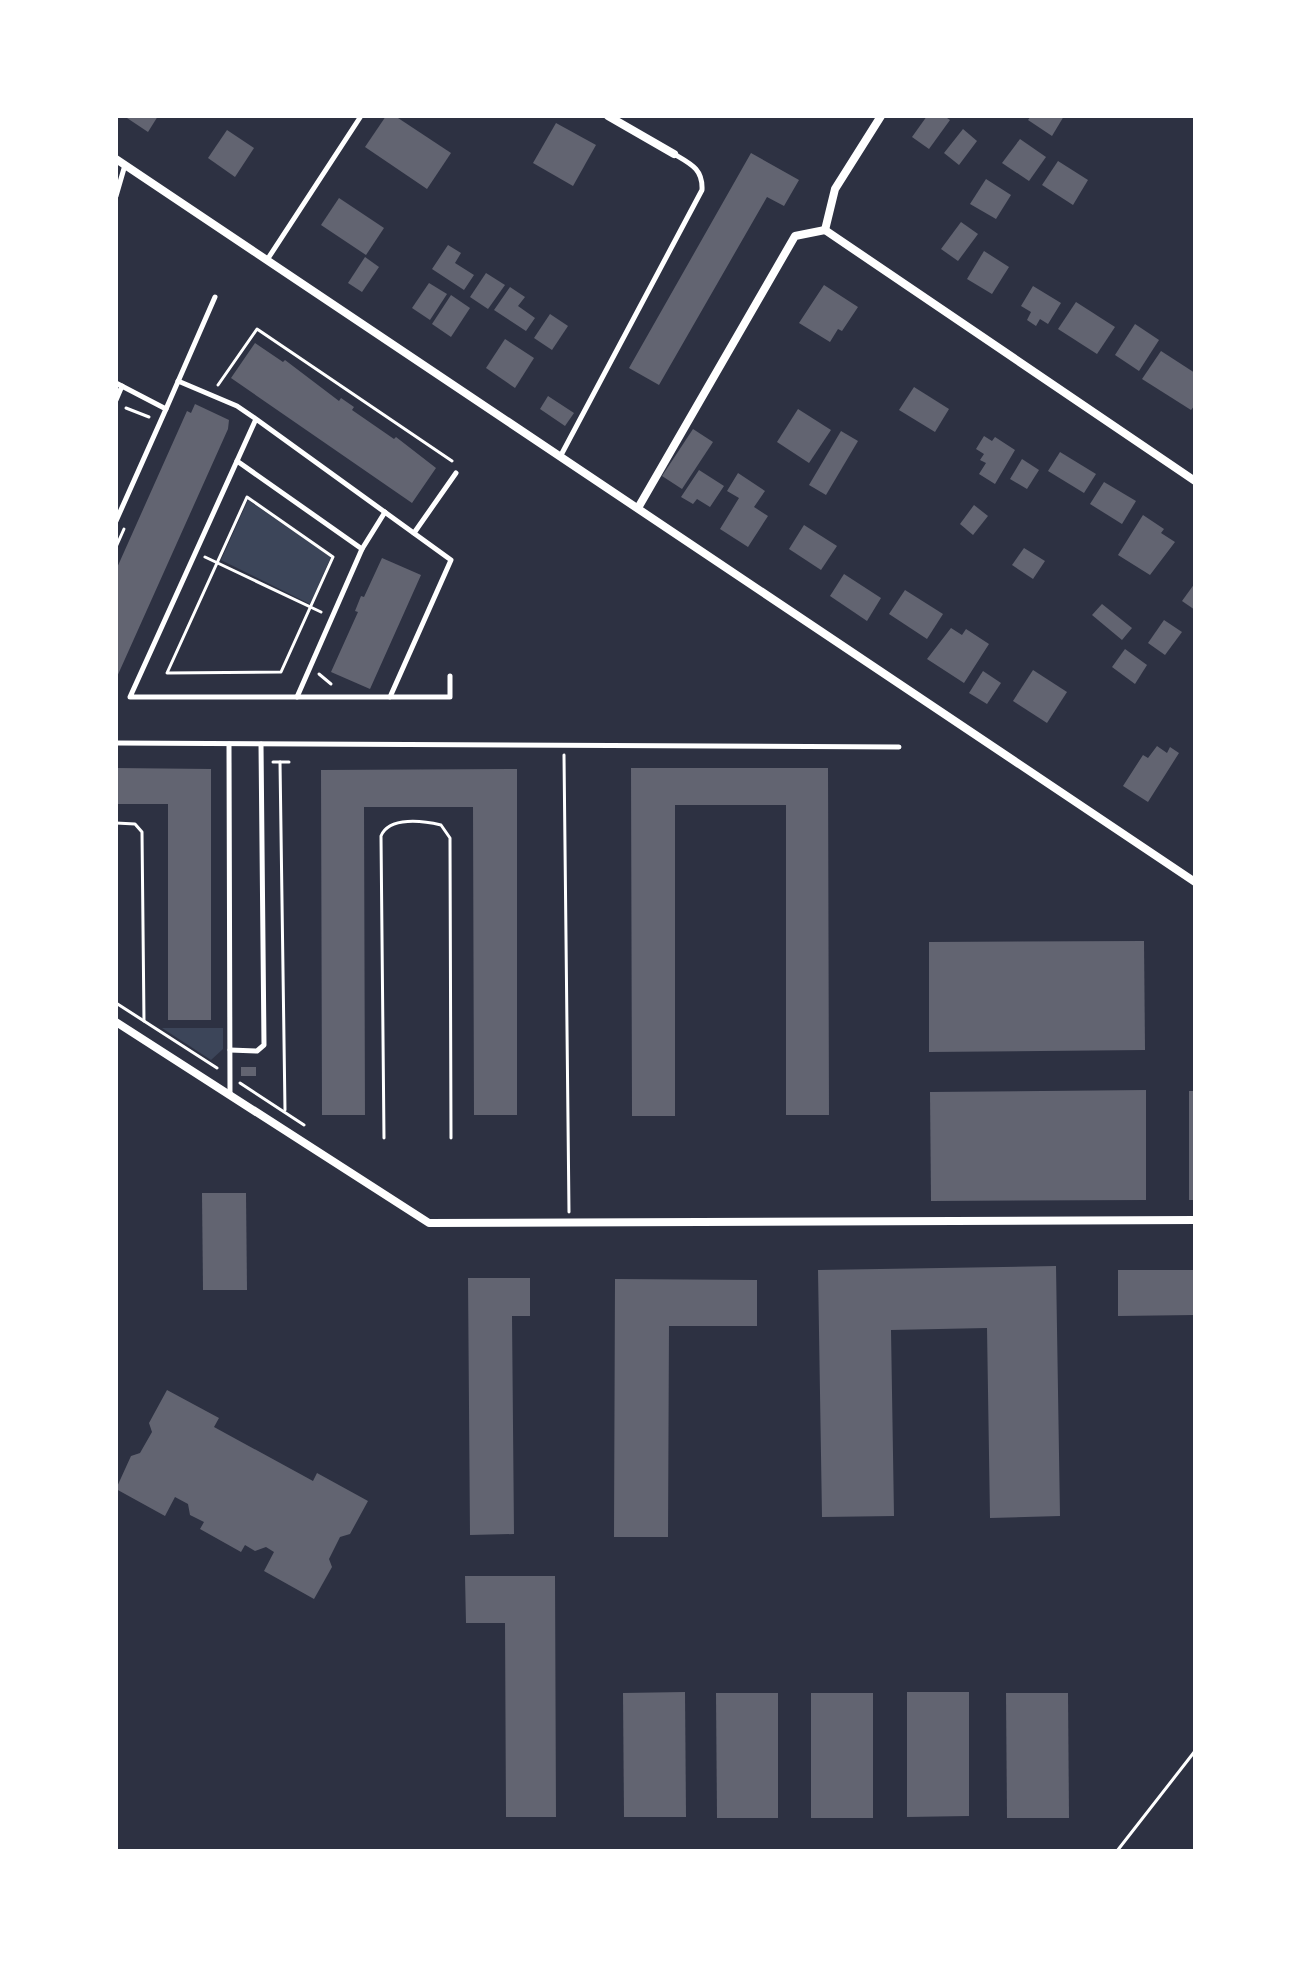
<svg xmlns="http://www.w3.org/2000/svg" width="1311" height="1967" font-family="Spectral,serif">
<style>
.green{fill:#3c4559}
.building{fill:#626471}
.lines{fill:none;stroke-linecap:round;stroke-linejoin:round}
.path{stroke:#fff;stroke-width:3}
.service{stroke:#fff;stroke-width:5}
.minor{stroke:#fff;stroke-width:8}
</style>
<rect width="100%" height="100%" fill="#2d3142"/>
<g class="green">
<polygon points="248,500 331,557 310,604 221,560"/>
<polygon points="162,1028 223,1028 223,1049 211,1060"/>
</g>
<g class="building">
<polygon points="124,116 158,116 148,132"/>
<polygon points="386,116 395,116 451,153 427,189 365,147"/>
<polygon points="927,116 944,116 950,120 929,149 912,137"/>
<polygon points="1031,116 1064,116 1052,136 1028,120"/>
<polygon points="556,123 596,145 573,186 533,163"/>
<polygon points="963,129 977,141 959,165 944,153"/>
<polygon points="227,130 254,148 235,177 208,158"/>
<polygon points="1020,139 1046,157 1029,181 1002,163"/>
<polygon points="751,153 799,180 784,206 767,197 659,385 629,368"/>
<polygon points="1058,161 1088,180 1073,205 1042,185"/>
<polygon points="986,179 1011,195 996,219 970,204"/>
<polygon points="339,198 384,228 366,255 321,225"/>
<polygon points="961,222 978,234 958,261 941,249"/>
<polygon points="448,245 461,253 455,263 474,275 464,290 432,269"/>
<polygon points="984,251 1009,267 992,294 967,279"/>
<polygon points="365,257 379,267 362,292 348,283"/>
<polygon points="486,273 505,285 488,309 470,297"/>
<polygon points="429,283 447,294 430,320 412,308"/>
<polygon points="824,285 858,307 842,331 838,329 830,342 799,323"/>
<polygon points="1033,286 1061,303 1048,324 1040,319 1036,326 1027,320 1031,312 1021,306"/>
<polygon points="510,287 525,297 518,306 535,318 526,331 494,310"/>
<polygon points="451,295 470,308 451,337 432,324"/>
<polygon points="1076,302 1115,327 1097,354 1058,329"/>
<polygon points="550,314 568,326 552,350 534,338"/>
<polygon points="1135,324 1159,340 1139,371 1115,355"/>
<polygon points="505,339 534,358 515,388 486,368"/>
<polygon points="255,343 283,362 285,360 339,401 341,398 354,407 352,410 394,439 396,437 436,468 412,503 231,378"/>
<polygon points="1161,351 1195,373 1195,405 1191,410 1142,379"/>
<polygon points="914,387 949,409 935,432 899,410"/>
<polygon points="548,396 574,413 565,426 540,409"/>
<polygon points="195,404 229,420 228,429 116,679 116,570 187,411 191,413"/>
<polygon points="798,409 831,430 809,463 777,442"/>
<polygon points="693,429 713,442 682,489 662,476"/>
<polygon points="841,431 858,441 826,495 809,485"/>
<polygon points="984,436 992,441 995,437 1015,450 995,484 979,474 986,463 980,460 984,454 976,449"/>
<polygon points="1060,452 1096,474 1084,493 1048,471"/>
<polygon points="1022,459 1039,470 1027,489 1010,479"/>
<polygon points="699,470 724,486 710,507 697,499 693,504 681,497"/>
<polygon points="738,473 765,491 754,507 768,516 748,547 720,529 739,498 727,491"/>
<polygon points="1104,482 1136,501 1122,524 1090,504"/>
<polygon points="974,505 988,516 973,535 960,524"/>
<polygon points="1143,515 1164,529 1161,533 1175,542 1150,575 1118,555"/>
<polygon points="804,525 837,546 821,570 789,549"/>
<polygon points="1024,548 1045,561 1033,579 1012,565"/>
<polygon points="382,558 421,575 370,689 331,672 358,612 355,611 361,596 364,597"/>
<polygon points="844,574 881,598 867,621 830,596"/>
<polygon points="1195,583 1195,610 1182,601"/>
<polygon points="905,590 943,614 927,639 889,614"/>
<polygon points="1102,604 1132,628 1122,640 1092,615"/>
<polygon points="1164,620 1182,632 1165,655 1148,643"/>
<polygon points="951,628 962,635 966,629 989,644 964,683 927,659"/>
<polygon points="1125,649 1147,665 1135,684 1112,667"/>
<polygon points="1033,670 1067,692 1047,723 1013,701"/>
<polygon points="983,671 1001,683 987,704 969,693"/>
<polygon points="1157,746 1167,753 1170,747 1179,753 1148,802 1123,786 1143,755 1148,758"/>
<polygon points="116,768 211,769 211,1020 168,1020 168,804 116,804"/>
<polygon points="631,768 828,768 829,1115 786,1115 786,805 675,805 675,1116 632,1116"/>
<polygon points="517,769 517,1115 474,1115 473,807 364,807 365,1115 322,1115 321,770"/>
<polygon points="1144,941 1145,1050 929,1052 929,942"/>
<rect x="241" y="1067" width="15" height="9"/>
<polygon points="1146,1090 1146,1200 931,1201 930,1092"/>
<rect x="1189" y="1091" width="6" height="109"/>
<polygon points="202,1193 246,1193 247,1290 203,1290"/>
<polygon points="1056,1266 1060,1516 990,1518 987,1328 891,1330 894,1516 822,1517 818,1270"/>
<polygon points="1118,1270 1195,1270 1195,1315 1118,1316"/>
<polygon points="468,1278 530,1278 530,1316 512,1316 514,1534 470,1535"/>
<polygon points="615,1279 757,1280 757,1326 669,1326 668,1537 614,1537"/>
<polygon points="167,1390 219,1418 214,1427 313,1481 317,1473 368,1501 350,1534 340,1537 329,1559 332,1567 314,1599 264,1571 274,1552 266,1547 255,1551 245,1545 241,1552 200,1529 204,1522 190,1515 188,1504 175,1497 165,1516 116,1489 131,1456 140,1453 152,1432 149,1423"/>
<polygon points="465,1576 555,1576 556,1817 506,1817 505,1623 466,1623"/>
<polygon points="685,1692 686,1817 624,1817 623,1693"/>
<polygon points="907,1692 969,1692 969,1816 907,1817"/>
<polygon points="716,1693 778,1693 778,1818 717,1818"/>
<rect x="811" y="1693" width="62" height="125"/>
<polygon points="1006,1693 1068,1693 1069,1818 1007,1818"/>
</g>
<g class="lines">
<g class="path">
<polyline points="218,385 257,329 452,461"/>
<polyline points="126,408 149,417"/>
<polygon points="247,497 333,557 281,672 167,673"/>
<polyline points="116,547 124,529"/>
<polyline points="205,557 321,612"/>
<polyline points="319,674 331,684"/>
<polyline points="564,755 569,1212"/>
<polyline points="273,762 289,762"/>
<polyline points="280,762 285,1110"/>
<polyline points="116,823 135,824 142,832 144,1021"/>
<polyline points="116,1003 217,1068"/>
<polyline points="240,1083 304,1125"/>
<path d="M384,1138L381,836C389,816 424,821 441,825L450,838L451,1138"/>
<polyline points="1117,1851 1195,1751"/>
</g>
<g class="service">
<polyline points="116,196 125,165"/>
<polyline points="267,260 361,116"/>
<polyline points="178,381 237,406 256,419 451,560 390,697 130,697 256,419"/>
<polyline points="116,383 166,409 116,521"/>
<polyline points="116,400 122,386"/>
<polyline points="166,409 215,297"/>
<path d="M560,457L702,190C703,169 691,164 674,154"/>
<polyline points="237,461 362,549 385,512"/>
<polyline points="414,533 456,473"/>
<polyline points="297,697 362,549"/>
<polyline points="390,697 450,697 450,676"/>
<polyline points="116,743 899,747"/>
<polyline points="229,744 230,1095"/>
<polyline points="230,1050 257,1051 264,1045 261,744"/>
</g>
<g class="minor">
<polyline points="608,116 674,154"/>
<polyline points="116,159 1195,882"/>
<polyline points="825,230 1195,481"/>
<polyline points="825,230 835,189 881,116"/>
<polyline points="638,508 795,236 825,230"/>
<polyline points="116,1022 429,1223 1195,1220"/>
</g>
</g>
<rect width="1311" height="1967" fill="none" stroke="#ffffff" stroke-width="236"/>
</svg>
